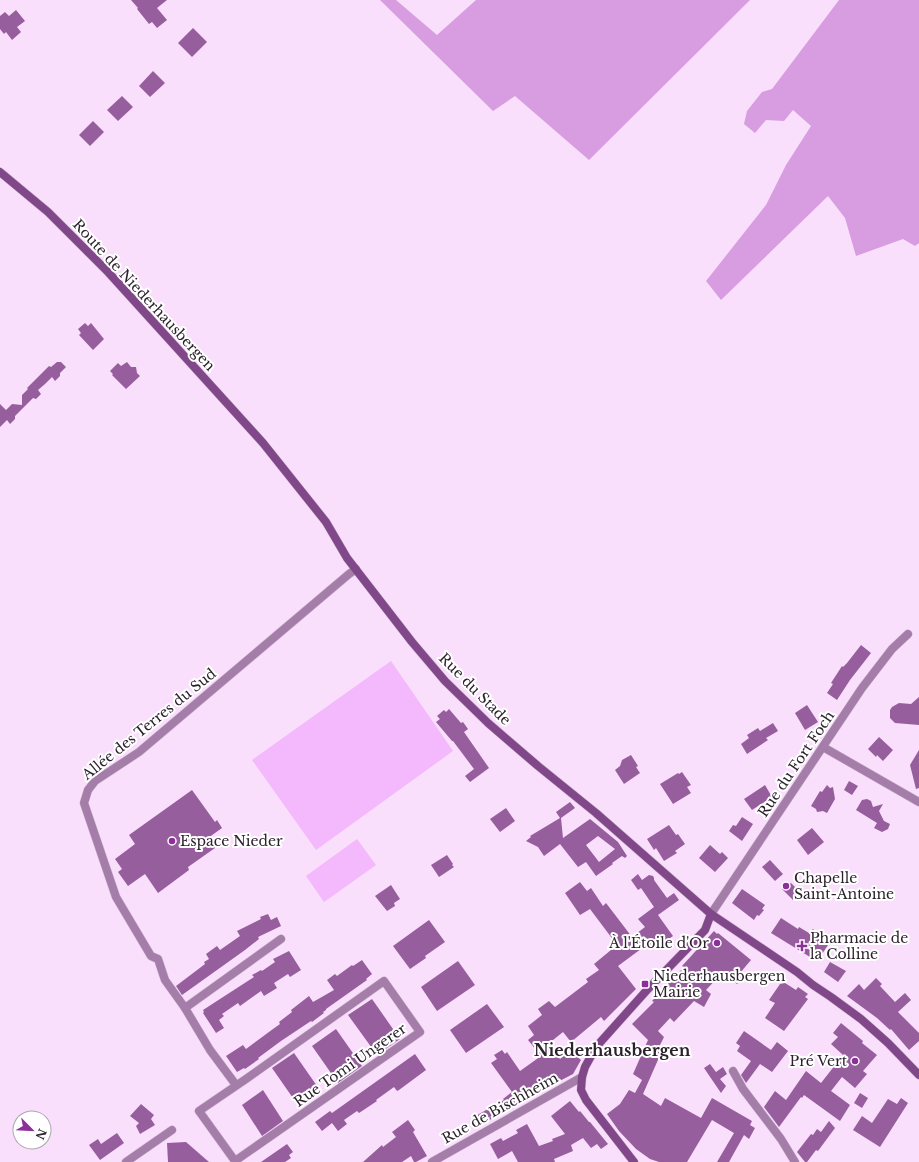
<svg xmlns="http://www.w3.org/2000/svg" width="919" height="1162" font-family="'Libre Baskerville',serif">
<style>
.green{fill:#f4b8fc}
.forest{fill:#d89ce0}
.building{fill:#975e9e;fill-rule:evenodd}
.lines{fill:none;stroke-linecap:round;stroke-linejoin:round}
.street-casing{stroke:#d4bdd7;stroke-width:9}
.secondary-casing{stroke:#d4bdd7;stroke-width:9}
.street{stroke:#a47da9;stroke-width:8}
.secondary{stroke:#814889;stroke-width:8}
.poi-dot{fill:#8c2f99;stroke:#fff;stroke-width:1.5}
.labels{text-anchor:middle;stroke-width:4;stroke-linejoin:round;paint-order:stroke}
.street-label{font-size:14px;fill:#2b222c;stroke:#fff}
.poi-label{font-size:14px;fill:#2b222c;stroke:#fff;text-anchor:start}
.quarter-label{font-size:16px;font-weight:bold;fill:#2b222c;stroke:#fff}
</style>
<rect width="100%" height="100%" fill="#f9dffc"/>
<g class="green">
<polygon points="391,661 453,751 316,850 252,760"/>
<polygon points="357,839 376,865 324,902 306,876"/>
</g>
<g class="forest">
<polygon points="380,0 396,0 437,35 476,0 750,0 589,160 515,96 493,111"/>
<polygon points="839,0 919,0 919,243 915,246 903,239 856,256 845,218 828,196 721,300 706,281 766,205 786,165 811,126 793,110 784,121 766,120 755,133 744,124 747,111 762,92 772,89"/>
</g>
<g class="building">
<polygon points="131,0 167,0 157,8 167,20 157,28 152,22 149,24 137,9 138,8"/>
<polygon points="16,10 25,21 17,27 21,32 12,40 6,32 4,34 0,29 0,16 5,12 9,16"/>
<polygon points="193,28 207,42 192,57 178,43"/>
<polygon points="153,71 165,83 150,97 139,86"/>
<polygon points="122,96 133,107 118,121 107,110"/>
<polygon points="93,121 104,132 90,146 79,135"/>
<polygon points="85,323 88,326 91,323 104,339 93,350 79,335 81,333 78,329"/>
<polygon points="57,362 61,362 66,367 60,373 60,376 55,381 52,377 45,384 38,390 41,394 36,399 33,398 15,416 15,419 10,424 7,420 0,427 0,404 6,410 12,404 22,405 22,395 28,389 27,388 49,366 51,367"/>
<polygon points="127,362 131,367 136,367 137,373 140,376 126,389 112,375 113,374 110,371 118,363 121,366"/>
<polygon points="861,645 871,653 850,680 837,700 827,693 833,684 831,683 842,666 843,667 847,663"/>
<polygon points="919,697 919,725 895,723 890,718 890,710 892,707 899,703 911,704"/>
<polygon points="807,705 818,722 805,730 795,713"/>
<polygon points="449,709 461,723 463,722 468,729 464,732 489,768 470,782 465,776 474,769 453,741 452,741 436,722 440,719 437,716 444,710 446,712"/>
<polygon points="773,723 778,731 766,738 768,740 747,754 741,744 749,738 747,735 758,728 760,731"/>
<polygon points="879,737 893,750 883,761 877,755 876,757 868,749"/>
<polygon points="919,750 919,788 916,789 910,765"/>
<polygon points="631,755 638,766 636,767 640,773 624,784 615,770 620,766 622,760"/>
<polygon points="682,772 691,785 687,787 691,793 673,804 660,784 678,773 679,774"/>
<polygon points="849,781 858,786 852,795 844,790"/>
<polygon points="765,785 772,797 752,810 744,799"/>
<polygon points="827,785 830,788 833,787 835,799 827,813 823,811 817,812 816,809 811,806 820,791 822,792"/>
<polygon points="192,790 215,822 217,820 222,828 208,838 215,848 188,867 189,870 158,893 145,874 128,886 118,872 122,869 115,859 135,844 129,835"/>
<polygon points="867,799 871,801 873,807 883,804 879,811 884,821 890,824 888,829 882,832 874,828 877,823 856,810 862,800"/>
<path d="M570,802L575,808L561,818L563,838L590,819L618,842L627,856L625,858L622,856L612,863L613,864L596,876L586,862L578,867L560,844L544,856L538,847L526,841L531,837L530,836L560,818L556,812ZM598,836L615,849L599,862L586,845Z"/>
<polygon points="506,808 515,821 500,832 490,819"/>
<polygon points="742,817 753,824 742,841 729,831 733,825 736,826"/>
<polygon points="669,825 676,835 678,834 685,844 675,851 677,853 664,861 656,848 654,850 647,839"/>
<polygon points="812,828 824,842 808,855 797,840"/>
<polygon points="710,845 720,854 722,852 728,858 715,872 699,858"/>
<polygon points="447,855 453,864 452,865 454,867 439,877 431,865"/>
<polygon points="770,860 783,874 775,881 762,867"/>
<polygon points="638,874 642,880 649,875 653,876 654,878 654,880 667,898 674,893 679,900 658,915 673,936 662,944 659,940 652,946 649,943 618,966 636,989 604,1021 601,1017 571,1042 563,1032 548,1044 560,1059 570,1050 581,1060 573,1074 548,1087 547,1086 530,1095 531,1097 477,1127 472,1118 504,1100 503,1099 512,1092 491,1063 497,1059 494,1055 502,1050 505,1054 507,1052 520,1071 541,1056 528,1040 534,1035 528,1026 542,1015 538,1009 549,1001 555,1007 588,982 586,979 599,970 594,964 617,945 590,909 580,915 565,893 580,882 587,891 591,888 603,906 606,903 632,937 645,927 638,919 654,907 641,888 638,890 631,880"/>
<polygon points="791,883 801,893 793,900 782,889"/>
<polygon points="391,885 400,899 394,903 395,906 387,911 375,896"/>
<polygon points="742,889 765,905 762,909 764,910 759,916 757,915 754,920 732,903"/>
<polygon points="268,914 271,920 277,917 281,926 258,937 259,939 245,950 182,995 176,986 205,964 204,962 209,959 206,954 217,946 220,950 240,936 237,931 261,919 260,917"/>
<polygon points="781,918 798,929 799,927 809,933 813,929 828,945 820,957 813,953 810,957 771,933"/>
<polygon points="429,920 445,942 425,956 426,958 410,969 393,946"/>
<polygon points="714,931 717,934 718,933 751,960 740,973 744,976 737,984 723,972 706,990 711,994 704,1007 694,1001 674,1022 670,1018 658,1031 664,1037 657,1051 661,1053 643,1094 661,1106 665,1098 701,1118 712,1098 752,1121 750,1125 755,1128 749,1139 744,1135 729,1162 717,1162 734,1133 712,1120 687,1162 659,1162 650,1159 636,1149 619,1131 607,1114 620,1104 629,1090 635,1093 642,1080 633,1074 648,1040 632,1024 654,1002 652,1001 684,967 682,966"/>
<polygon points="289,951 301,970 290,977 288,974 274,983 277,988 264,996 261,991 240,1006 238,1003 222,1014 224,1016 219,1020 224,1028 216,1033 203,1013 204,1012 203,1010 254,977 252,975 261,970 262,971 275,962 273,959"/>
<polygon points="362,960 372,974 366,979 367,980 326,1009 326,1010 323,1012 324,1013 312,1022 311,1021 281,1041 258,1058 259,1059 245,1069 244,1068 237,1072 226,1056 243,1045 246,1049 273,1029 280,1024 279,1022 292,1012 291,1010 309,996 313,1002 334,990 327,980 335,974 337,976 352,965 353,966"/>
<polygon points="458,961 475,985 437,1011 421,987"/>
<polygon points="830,962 846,971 838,982 824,972"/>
<polygon points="876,978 882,984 880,986 895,1002 905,993 911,1000 898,1012 919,1033 919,1041 909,1050 891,1029 890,1030 877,1018 847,996 859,984 864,990"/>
<polygon points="785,983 796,990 798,987 808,994 805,997 808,999 784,1031 765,1018 775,1003 769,1000 780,984"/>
<polygon points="372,999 400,1039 377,1055 348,1015"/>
<polygon points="487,1004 504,1027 466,1053 450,1030"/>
<polygon points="841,1023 863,1041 862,1043 877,1055 863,1071 867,1074 855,1088 842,1077 831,1091 850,1105 840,1121 804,1095 802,1098 801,1097 779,1127 764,1107 775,1091 786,1100 806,1071 821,1083 843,1055 831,1044 838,1037 833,1033"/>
<polygon points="336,1029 362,1066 338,1083 312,1046"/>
<polygon points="744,1031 771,1050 777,1042 788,1051 772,1072 760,1064 746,1083 741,1075 751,1061 737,1051 740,1046 736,1043"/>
<polygon points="294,1053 317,1086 295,1101 272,1068"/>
<polygon points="415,1054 426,1070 399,1090 397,1091 394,1087 376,1100 377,1101 359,1113 357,1111 344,1120 347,1124 338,1131 332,1123 322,1131 315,1122 330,1111 332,1113"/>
<polygon points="710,1064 716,1072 723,1067 727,1074 720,1079 726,1086 721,1093 704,1068"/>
<polygon points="263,1090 283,1121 262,1136 242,1105"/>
<polygon points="860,1093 868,1098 862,1108 854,1103"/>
<polygon points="901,1098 908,1103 880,1147 853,1130 862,1116 872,1123 888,1099 897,1104"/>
<polygon points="570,1101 579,1112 580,1111 589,1122 590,1122 608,1144 601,1149 597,1144 591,1148 583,1138 571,1145 573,1151 554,1159 555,1162 518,1162 512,1151 498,1159 490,1144 501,1138 503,1141 518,1133 516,1130 527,1124 539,1146 553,1141 552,1139 565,1134 551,1116"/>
<polygon points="141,1104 154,1115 151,1119 155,1125 140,1134 136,1126 139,1123 130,1116"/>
<polygon points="408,1120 415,1130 413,1132 427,1156 416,1162 414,1162 411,1156 402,1162 363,1162 382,1145 383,1147 396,1137 392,1132"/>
<polygon points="829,1121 835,1128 818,1151 816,1150 807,1162 805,1162 797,1152 811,1134 813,1135 817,1129 821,1132"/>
<polygon points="117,1133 124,1143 100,1160 89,1145 98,1139 101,1144"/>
<polygon points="186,1142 209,1162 168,1162 167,1143"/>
<polygon points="287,1144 293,1152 289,1155 291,1158 285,1162 261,1162"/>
</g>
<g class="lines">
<g class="street-casing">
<g id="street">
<polyline points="823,747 919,802"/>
<polyline points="711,914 862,688 892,649 908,634"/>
<polyline points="185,1008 281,939"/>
<polyline points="733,1071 743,1089 781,1139 795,1162"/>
<polyline points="236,1085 210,1050 185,1008 165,980 158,959 151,956 116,897 84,803 88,790 95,781 139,752 349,574 356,569"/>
<polyline points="235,1161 420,1032 384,981 246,1079 199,1111 235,1161 235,1162"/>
<polyline points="126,1162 172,1130"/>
<polyline points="432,1162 582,1077"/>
</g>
</g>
<g class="secondary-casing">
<g id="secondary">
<polyline points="0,172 48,212 108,272 263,443 326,522 347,558 412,642 445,681 488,723 538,766 596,813 711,914 797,972 813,985 831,997 861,1019 888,1043 919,1075"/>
<polyline points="634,1162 586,1100 581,1090 582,1077 585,1067 596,1047 647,990 705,930 711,914"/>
</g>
</g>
<use href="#street" class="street"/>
<use href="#secondary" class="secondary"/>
</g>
<g class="poi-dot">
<circle cx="172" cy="841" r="4"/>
<circle cx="786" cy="886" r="4"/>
<circle cx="717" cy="943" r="4"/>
<path d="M800 940h4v4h4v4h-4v4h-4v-4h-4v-4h4z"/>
<rect x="641" y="980" width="8" height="8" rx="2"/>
<circle cx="855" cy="1061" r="4"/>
</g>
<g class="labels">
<g class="street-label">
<text transform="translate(144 295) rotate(47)" y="5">Route de Niederhausbergen</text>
<text transform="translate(475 689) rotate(45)" y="5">Rue du Stade</text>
<text transform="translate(149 724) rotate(-39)" y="5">Allée des Terres du Sud</text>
<text transform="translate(796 764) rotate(-56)" y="5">Rue du Fort Foch</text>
<text transform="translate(350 1065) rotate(-35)" y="5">Rue Tomi Ungerer</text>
<text transform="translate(500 1108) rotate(-29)" y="5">Rue de Bischheim</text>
</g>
<g class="poi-label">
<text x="180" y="846">Espace Nieder</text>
<text x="794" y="883">Chapelle<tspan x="794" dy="16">Saint-Antoine</tspan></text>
<text x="810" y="943">Pharmacie de<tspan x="810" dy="16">la Colline</tspan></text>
<text x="709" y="948" text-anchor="end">À l'Étoile d'Or</text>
<text x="653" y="981">Niederhausbergen<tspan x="653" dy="16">Mairie</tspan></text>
<text x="847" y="1066" text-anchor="end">Pré Vert</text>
</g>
<g class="quarter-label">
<text x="612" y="1056">Niederhausbergen</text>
</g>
</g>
<g transform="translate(32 1130) rotate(114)"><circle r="19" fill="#ffffff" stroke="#aaa7ab"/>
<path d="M0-3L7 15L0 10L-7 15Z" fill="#8c2f99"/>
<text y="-6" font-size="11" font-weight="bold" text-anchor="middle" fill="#2b222c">N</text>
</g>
</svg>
